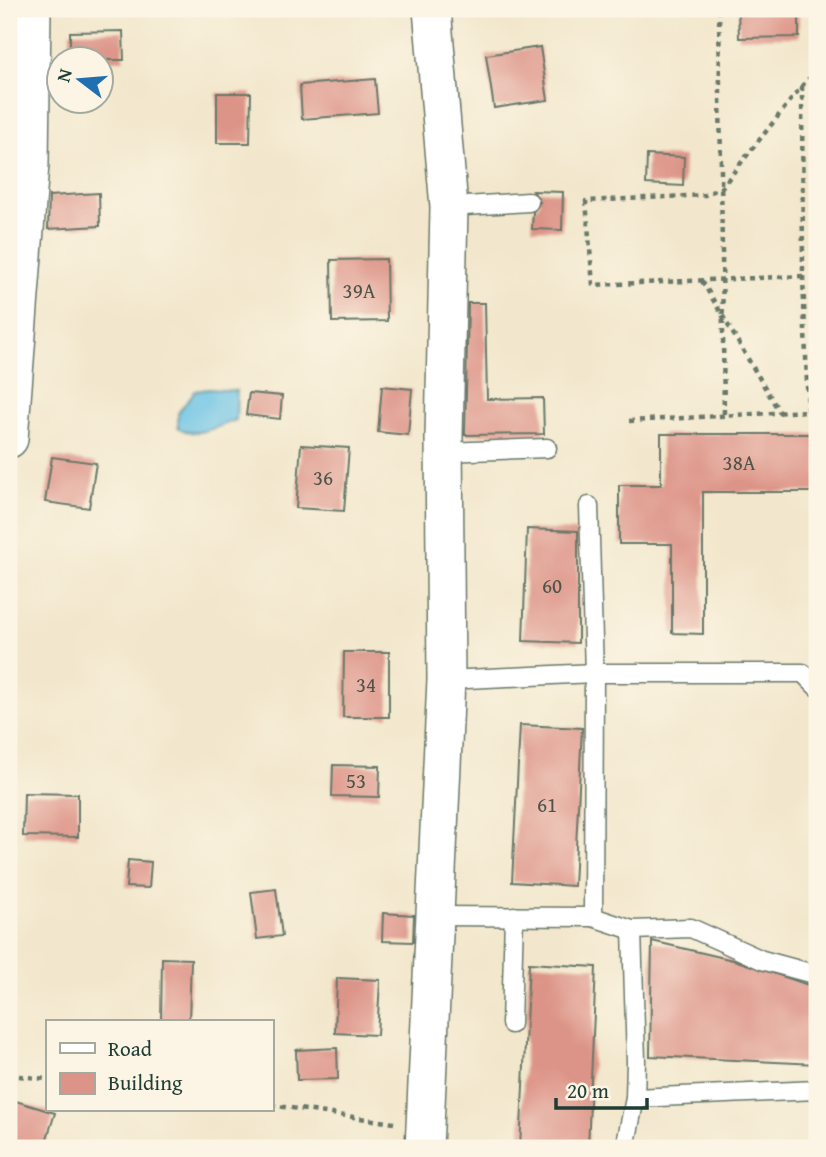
<svg xmlns="http://www.w3.org/2000/svg" width="826" height="1157" font-family="'Gentium Book Plus',serif">
<style>
.water{fill:#67c2e5;stroke:#43808c;stroke-width:2}
.building{fill:#dd9488}
.lines{fill:none;stroke-linecap:round;stroke-linejoin:round}
.service-casing{stroke:#697869;stroke-width:21}
.minor-casing{stroke:#697869;stroke-width:40}
.path{stroke:#697869;stroke-width:4.5;stroke-dasharray:5 5;stroke-linecap:butt}
.service{stroke:#fff;stroke-width:18}
.minor{stroke:#fff;stroke-width:37}
.labels{text-anchor:middle;stroke-width:5;stroke-linejoin:round;paint-order:stroke}
.number-label{font-size:21px;fill:#4e5349}
</style>
<rect width="100%" height="100%" fill="#fcf5e5"/>
<filter id="ink" filterUnits="userSpaceOnUse"><feTurbulence type="fractalNoise" baseFrequency=".0143" numOctaves="2"/><feDisplacementMap in="SourceGraphic" scale="14" xChannelSelector="R" yChannelSelector="G"/><feConvolveMatrix kernelMatrix="1 2 1 2 8 2 1 2 1" color-interpolation-filters="sRGB"/></filter>
<filter id="wash" filterUnits="userSpaceOnUse"><feTurbulence type="fractalNoise" baseFrequency=".00686" numOctaves="4" result="noise"/><feDisplacementMap in="SourceGraphic" scale="28" xChannelSelector="R" yChannelSelector="G"/><feGaussianBlur stdDeviation="1.57" result="paint"/><feColorMatrix in="noise" values="0 0 0 0 0 0 0 0 0 0 0 0 0 0 0 0 0 1.4 0 .05"/><feComposite in="paint" operator="in"/></filter>
<g filter="url(#wash)">
<rect width="100%" height="100%" fill="#f2e7cc"/>
<path class="water" d="M209,389L237,391L236,420C218,426 194,440 178,427V413L195,391Z"/>
<g id="blocks">
<g class="building">
<polygon points="738,9 799,9 799,37 739,38"/>
<polygon points="123,31 124,60 70,60 70,32"/>
<polygon points="540,47 548,100 494,108 486,55"/>
<polygon points="375,79 378,113 302,119 300,85"/>
<polygon points="217,93 251,93 250,143 217,143"/>
<polygon points="647,155 684,157 683,186 646,184"/>
<polygon points="533,191 563,192 562,230 532,229 533,212 540,202"/>
<polygon points="99,193 100,226 48,229 49,196"/>
<polygon points="386,259 387,321 332,322 331,260"/>
<polygon points="468,303 485,303 487,399 543,398 544,434 465,435"/>
<polygon points="382,386 412,389 408,435 378,432"/>
<polygon points="249,393 282,396 280,419 246,415"/>
<polygon points="661,434 817,434 817,492 703,492 703,634 672,633 672,544 619,544 619,485 661,485"/>
<polygon points="301,445 349,448 344,511 296,508"/>
<polygon points="52,457 96,463 89,508 45,502"/>
<polygon points="527,529 578,531 578,643 523,641"/>
<polygon points="344,652 389,652 389,717 343,717"/>
<polygon points="520,725 582,728 574,886 512,882"/>
<polygon points="333,765 380,766 379,797 332,796"/>
<polygon points="24,793 78,794 78,837 23,836"/>
<polygon points="128,860 151,862 149,888 126,887"/>
<polygon points="276,889 282,936 257,939 251,892"/>
<polygon points="383,913 414,915 413,942 382,941"/>
<polygon points="652,941 737,961 817,988 817,1064 650,1056"/>
<polygon points="162,958 191,959 189,1022 161,1022"/>
<polygon points="529,963 596,967 588,1148 520,1148"/>
<polygon points="337,978 380,980 377,1035 335,1033"/>
<polygon points="337,1048 338,1079 297,1080 296,1050"/>
<polygon points="9,1099 55,1113 44,1148 9,1148"/>
</g>
</g>
</g>
<g filter="url(#ink)">
<use href="#blocks" fill-opacity="0" stroke="#697869" stroke-width="2"/>
<g class="lines">
<g class="service-casing">
<g id="service">
<polyline points="449,207 529,202"/>
<polyline points="445,452 547,448"/>
<polyline points="589,506 594,673 593,917"/>
<polyline points="446,680 594,673 803,673 817,687"/>
<polyline points="434,916 593,917 632,930 691,928 762,960 817,975"/>
<polyline points="511,1024 514,916"/>
<polyline points="635,1098 817,1090"/>
<polyline points="625,1148 635,1098 636,1061 632,930"/>
</g>
</g>
<g class="minor-casing">
<g id="minor">
<polyline points="9,439 30,164 32,9"/>
<polyline points="424,1148 446,680 444,437 449,207 432,9"/>
</g>
</g>
<g class="path">
<polyline points="719,9 724,416"/>
<polyline points="802,86 803,276 593,285 586,201 705,195 722,187 802,86 815,72 817,9"/>
<polyline points="803,276 808,411 817,411"/>
<polyline points="702,281 780,413"/>
<polyline points="629,421 808,411"/>
<polyline points="9,1075 47,1079"/>
<polyline points="271,1105 394,1123"/>
</g>
<use href="#service" class="service"/>
<use href="#minor" class="minor"/>
</g>
</g>
<g class="labels">
<g class="number-label">
<text x="359" y="298">39А</text>
<text x="739" y="470">38А</text>
<text x="323" y="485">36</text>
<text x="552" y="593">60</text>
<text x="366" y="692">34</text>
<text x="356" y="788">53</text>
<text x="547" y="812">61</text>
</g>
</g>
<rect width="826" height="1157" fill="none" stroke="#fcf5e5" stroke-width="35"/>
<rect x="46" y="1020" width="228" height="91" fill="#fcf5e5" stroke="#a4ab9e" stroke-width="2"/>
<rect x="60" y="1043" width="35" height="10" fill="#ffffff" stroke="#a4ab9e" stroke-width="2"/>
<text x="108" y="1056" font-size="21" fill="#1f3d34">Road</text>
<rect x="60" y="1073" width="35" height="21" fill="#dd9488" stroke="#a4ab9e" stroke-width="2"/>
<text x="108" y="1090" font-size="21" fill="#1f3d34">Building</text>
<g transform="translate(80 80) rotate(286)"><circle r="33" fill="#fcf5e5" stroke="#a4ab9e" stroke-width="2"/>
<path d="M0-5L12 26L0 18L-12 26Z" fill="#1f6fb2"/>
<text y="-10" font-size="19" font-weight="bold" text-anchor="middle" fill="#1f3d34">N</text>
</g>
<path d="M556 1098v10h91v-10" fill="none" stroke="#1f3d34" stroke-width="3.5"/>
<text x="567" y="1098" font-size="21" fill="#1f3d34" stroke="#fcf5e5" stroke-width="5" paint-order="stroke">20 m</text>
</svg>
